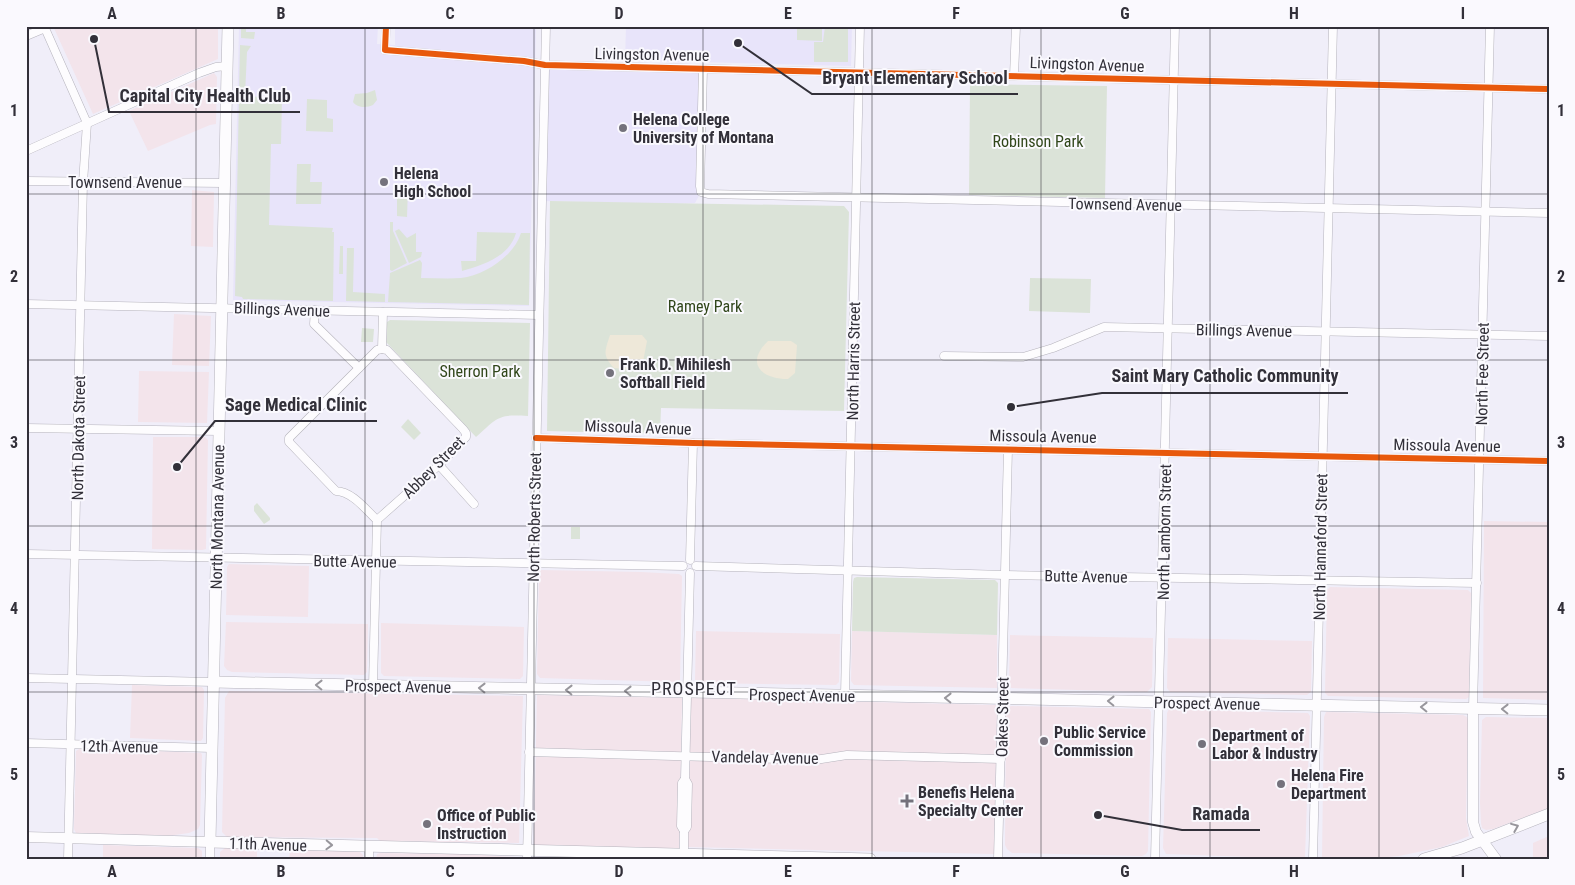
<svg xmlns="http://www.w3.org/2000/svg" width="1575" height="885" font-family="'Roboto Condensed',sans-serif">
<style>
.commercial{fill:#f3e4eb}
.built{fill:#e8e4fa}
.green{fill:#dbe3d8}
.sand{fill:#eee8d9}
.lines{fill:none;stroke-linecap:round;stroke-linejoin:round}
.minor-casing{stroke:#b5b3bc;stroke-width:9}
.major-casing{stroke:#b5b3bc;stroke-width:11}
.highway-casing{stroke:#b5b3bc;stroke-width:12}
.minor{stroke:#fdfcfe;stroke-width:8}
.major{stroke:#fdfcfe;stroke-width:10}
.highway{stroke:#fdfcfe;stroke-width:11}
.cycleway-casing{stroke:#faf9fe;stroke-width:9}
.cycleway{stroke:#e8590c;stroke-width:6}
.oneway{stroke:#98969c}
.grid{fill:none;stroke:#323039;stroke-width:1;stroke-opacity:0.55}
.poi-dot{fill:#74727c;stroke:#faf9fe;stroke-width:2}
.labels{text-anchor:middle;stroke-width:4;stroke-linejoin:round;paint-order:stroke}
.street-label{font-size:16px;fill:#323039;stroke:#faf9fe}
.poi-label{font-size:16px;font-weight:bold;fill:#323039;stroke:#faf9fe;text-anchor:start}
.park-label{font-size:16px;fill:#30461a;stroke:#faf9fe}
.neighbourhood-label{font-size:18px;letter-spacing:1px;fill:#323039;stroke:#faf9fe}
.leader{fill:none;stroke:#323039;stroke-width:2}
.callout-dot{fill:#323039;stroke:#faf9fe;stroke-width:2}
.callout-label{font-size:18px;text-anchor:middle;font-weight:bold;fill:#323039;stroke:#faf9fe;stroke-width:4;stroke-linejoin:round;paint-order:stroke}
.neatline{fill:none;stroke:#323039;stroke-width:2}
.grid-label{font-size:16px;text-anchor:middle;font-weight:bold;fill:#323039}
</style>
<rect width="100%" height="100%" fill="#f0eef9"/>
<g class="commercial">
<polygon points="53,26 218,26 218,59 93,114"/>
<polygon points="214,73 217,77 216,124 210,125 148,151 129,111"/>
<polygon points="192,190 214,192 213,247 191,246"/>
<polygon points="174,314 211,316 209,366 172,365"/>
<polygon points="139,371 209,372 207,423 138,422"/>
<polygon points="153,437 205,437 208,440 206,549 202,550 152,549"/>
<polygon points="1484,521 1549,522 1549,700 1483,698"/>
<polygon points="229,564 309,566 308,617 226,615 227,567"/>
<polygon points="541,570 641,572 679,574 682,576 680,680 676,682 540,678 537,674 539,573"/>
<polygon points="1330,587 1468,590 1471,593 1469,697 1466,699 1328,696 1325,693 1327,590"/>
<polygon points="226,622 368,624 367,672 364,675 232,672 227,670 224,666"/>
<polygon points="381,623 524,627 523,676 520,679 384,676 381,673"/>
<polygon points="696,631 840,634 839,682 836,685 699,683 695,680"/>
<polygon points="852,631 997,635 997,688 854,685 851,681"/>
<polygon points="1010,635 1153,638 1152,687 1147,692 1011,688 1009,684"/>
<polygon points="1168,638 1312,641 1311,692 1307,695 1170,692 1167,688"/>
<polygon points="132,685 202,687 204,690 203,738 201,741 130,738"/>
<polygon points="229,691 523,696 519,843 380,841 377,838 227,837 222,832 225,698"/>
<polygon points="537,695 682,698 679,849 534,845"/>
<polygon points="691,698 997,705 994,854 688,847"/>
<polygon points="1012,706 1149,709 1151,712 1148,851 1146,854 1142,856 1012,853 1007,849 1005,845 1006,710 1007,707"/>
<polygon points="1169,709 1308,713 1310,716 1305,857 1303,859 1166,854 1163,848 1167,713"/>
<polygon points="1326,712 1463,715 1467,717 1468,720 1466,818 1469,836 1442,847 1399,856 1367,859 1324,859 1322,857 1324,717"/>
<polygon points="1486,717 1549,718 1549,808 1493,829 1486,830 1482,828 1481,823 1480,803 1482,720"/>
<polygon points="81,748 201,753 202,755 200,825 198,829 189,833 167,836 76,833 74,829 76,753 76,751"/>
<polygon points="1549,836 1549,859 1533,859 1533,843"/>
<polygon points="103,845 198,848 202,851 202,859 103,859"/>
<polygon points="225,848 257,849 257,859 220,859 220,852"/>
<polygon points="290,849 360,852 363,855 363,859 289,859"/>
<polygon points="380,853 468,854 516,857 518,859 376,859 377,854"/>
</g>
<g class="built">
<polygon points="239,26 378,26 377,44 395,45 395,26 536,26 529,306 233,300"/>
<polygon points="626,26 852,26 851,66 625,60"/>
<polygon points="545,65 703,69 701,192 695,203 672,204 542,201"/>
</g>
<g class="green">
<polygon points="241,26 246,26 246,32 255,32 254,39 241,38"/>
<polygon points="797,26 822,26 822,41 797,40"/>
<polygon points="825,26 848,27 848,62 814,62 814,42 823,42"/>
<polygon points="240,45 251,46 247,52 245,96 282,98 281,144 271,144 269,225 333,228 332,232 334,232 333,301 243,299 242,297 235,296"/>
<polygon points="970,84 1107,86 1105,198 969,195"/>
<path d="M375,90L377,100L373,105C367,108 357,108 353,102L355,94L367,93Z"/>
<polygon points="307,99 327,100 327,118 333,119 333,132 306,131"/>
<polygon points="297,164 311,164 310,182 322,182 321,204 296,204"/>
<polygon points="397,189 408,189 407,217 397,216"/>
<polygon points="550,201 844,206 849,212 844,411 661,408 660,434 547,431"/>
<polygon points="390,222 393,222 393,231 407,263 392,271 390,270"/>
<polygon points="399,229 407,238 416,233 416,252 422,252 421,257 409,263 395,231"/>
<path d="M477,232L516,233C509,257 483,265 462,271L461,261H476Z"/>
<path d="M521,233H530L529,305L388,302L390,273L420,260L422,263L421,278C434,278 448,279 461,278C485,275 514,256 521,233Z"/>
<polygon points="340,246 343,246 343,274 339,274"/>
<polygon points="347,248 354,248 353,292 385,294 385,302 346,301"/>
<polygon points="1030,278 1091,279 1090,313 1029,311"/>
<path d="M390,320L530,323L528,416C498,414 498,417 476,437L386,342L387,322Z"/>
<polygon points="362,328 374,329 373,342 361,342"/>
<polygon points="408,419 421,433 414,440 401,427"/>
<polygon points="257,503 270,518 270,520 264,524 254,511 254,506"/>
<rect x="571" y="527" width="9" height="12"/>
<polygon points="857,577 995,580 998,583 997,635 852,631 853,582 854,578"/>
</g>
<g class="sand">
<path d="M610,335H642L647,341L642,367L633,370L614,368C602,355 605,351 610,335Z"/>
<path d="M768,341H791L797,345L795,373L788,379C761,379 745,363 768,341Z"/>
</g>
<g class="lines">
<g class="minor-casing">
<g id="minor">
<polyline points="44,26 87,123 83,183 68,859"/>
<polyline points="386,26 385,50 524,61 545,65 1549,89"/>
<polyline points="26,36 45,28"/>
<polyline points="703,69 700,186 701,192 708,194 1549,213"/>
<polyline points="1014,76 1016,26"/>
<polyline points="26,151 199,73 216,67 227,66"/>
<polyline points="26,181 224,183"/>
<polyline points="26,304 538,315"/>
<polyline points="315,310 314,324 359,368"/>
<polyline points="382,349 383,312"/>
<polyline points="944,356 1023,357 1053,348 1104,327 1549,336"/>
<polyline points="26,428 219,431"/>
<polyline points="536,438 693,443 1549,461"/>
<polyline points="439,465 474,504"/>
<polyline points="377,520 439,465 466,437 466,433 463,429 387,350 382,349"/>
<polyline points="26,554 683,566"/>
<polyline points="690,560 693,443"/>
<polyline points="696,566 1005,575 1477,583"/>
<polyline points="26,678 214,682"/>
<path d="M373,686L377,520C365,509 353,492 336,491L289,442V438L377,350L382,349"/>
<polyline points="845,695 860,26"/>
<polyline points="1473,708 1490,26"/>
<polyline points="26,743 212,748"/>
<polyline points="529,752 815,760 847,755 1001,759"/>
<polyline points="684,831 681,826 682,783 685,779"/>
<polyline points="684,857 684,831 687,827 688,784 685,779 690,573"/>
<polyline points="210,859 210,842"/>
<polyline points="369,859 369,847"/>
<polyline points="527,859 546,26"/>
<polyline points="998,859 1008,449"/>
<polyline points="1155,859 1175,26"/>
<polyline points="1313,859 1333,26"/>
</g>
</g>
<g class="major-casing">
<g id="major">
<polyline points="1473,708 1473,822 1476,832 1496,859"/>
<polyline points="26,837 210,842"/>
</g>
</g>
<g class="highway-casing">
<g id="highway">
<polyline points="228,26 210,842 870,859"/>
<polyline points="214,682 1549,710"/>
<polyline points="1424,859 1462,848 1549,814"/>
</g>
</g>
<use href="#minor" class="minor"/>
<use href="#major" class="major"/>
<use href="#highway" class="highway"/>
<g class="cycleway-casing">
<g id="cycleway">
<polyline points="386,26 385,50 524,61 545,65 1549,89"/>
<polyline points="536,438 693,443 1549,461"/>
</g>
</g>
<use href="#cycleway" class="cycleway"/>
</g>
<defs><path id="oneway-chevron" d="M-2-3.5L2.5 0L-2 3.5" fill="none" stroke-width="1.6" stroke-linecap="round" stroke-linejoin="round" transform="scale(1.25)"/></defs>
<g class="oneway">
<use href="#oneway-chevron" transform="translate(319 685) rotate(-179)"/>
<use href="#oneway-chevron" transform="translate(482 688) rotate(-179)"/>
<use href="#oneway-chevron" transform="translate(569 690) rotate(-179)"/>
<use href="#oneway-chevron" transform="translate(628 691) rotate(-179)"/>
<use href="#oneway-chevron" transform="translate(948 698) rotate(-179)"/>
<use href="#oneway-chevron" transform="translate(1111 701) rotate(-179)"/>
<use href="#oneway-chevron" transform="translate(1424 707) rotate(-179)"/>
<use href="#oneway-chevron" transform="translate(1505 709) rotate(-179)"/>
<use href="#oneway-chevron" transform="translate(1515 827) rotate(-22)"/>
<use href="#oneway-chevron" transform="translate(329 845) rotate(2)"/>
</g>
<path class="grid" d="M196,26V859M365,26V859M534,26V859M703,26V859M872,26V859M1041,26V859M1210,26V859M1379,26V859M26,194H1549M26,360H1549M26,526H1549M26,692H1549"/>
<g class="poi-dot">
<circle cx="623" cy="128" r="5"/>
<circle cx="384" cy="182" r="5"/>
<circle cx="610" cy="373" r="5"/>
<circle cx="1044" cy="741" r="5"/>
<circle cx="1202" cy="744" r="5"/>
<circle cx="1281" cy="784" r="5"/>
<path d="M904.5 793.5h5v5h5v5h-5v5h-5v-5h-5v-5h5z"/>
<circle cx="427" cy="824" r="5"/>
</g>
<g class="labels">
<g class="street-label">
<text transform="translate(652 54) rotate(1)" y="6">Livingston Avenue</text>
<text transform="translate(1087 64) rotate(2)" y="6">Livingston Avenue</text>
<text x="125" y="188">Townsend Avenue</text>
<text transform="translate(1125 204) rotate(1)" y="6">Townsend Avenue</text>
<text transform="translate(282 309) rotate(2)" y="6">Billings Avenue</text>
<text transform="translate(1244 330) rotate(1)" y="6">Billings Avenue</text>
<text transform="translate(853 361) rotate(-89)" y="6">North Harris Street</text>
<text transform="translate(1482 374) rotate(-89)" y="6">North Fee Street</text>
<text transform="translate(638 427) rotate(2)" y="6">Missoula Avenue</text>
<text transform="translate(1043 436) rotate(1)" y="6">Missoula Avenue</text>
<text transform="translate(78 438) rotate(-89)" y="6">North Dakota Street</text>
<text transform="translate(1447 445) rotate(1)" y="6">Missoula Avenue</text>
<text transform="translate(433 467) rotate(-45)" y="6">Abbey Street</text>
<text transform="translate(217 517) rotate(-89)" y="6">North Montana Avenue</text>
<text transform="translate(534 517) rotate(-89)" y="6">North Roberts Street</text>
<text transform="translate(1164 532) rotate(-89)" y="6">North Lamborn Street</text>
<text transform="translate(1320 547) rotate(-89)" y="6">North Hannaford Street</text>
<text transform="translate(355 561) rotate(1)" y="6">Butte Avenue</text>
<text transform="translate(1086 576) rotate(1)" y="6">Butte Avenue</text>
<text transform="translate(398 686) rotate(1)" y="6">Prospect Avenue</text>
<text transform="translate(802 695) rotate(1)" y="6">Prospect Avenue</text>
<text transform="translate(1207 703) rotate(1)" y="6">Prospect Avenue</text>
<text transform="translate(1002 717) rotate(-89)" y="6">Oakes Street</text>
<text transform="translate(119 746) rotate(1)" y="6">12th Avenue</text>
<text transform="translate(765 757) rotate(1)" y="6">Vandelay Avenue</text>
<text transform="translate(268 844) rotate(2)" y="6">11th Avenue</text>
</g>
<g class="poi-label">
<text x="633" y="125">Helena College<tspan x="633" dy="18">University of Montana</tspan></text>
<text x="394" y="179">Helena<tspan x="394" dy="18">High School</tspan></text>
<text x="620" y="370">Frank D. Mihilesh<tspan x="620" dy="18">Softball Field</tspan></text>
<text x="1054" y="738">Public Service<tspan x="1054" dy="18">Commission</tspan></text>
<text x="1212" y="741">Department of<tspan x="1212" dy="18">Labor &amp; Industry</tspan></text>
<text x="1291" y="781">Helena Fire<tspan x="1291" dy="18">Department</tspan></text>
<text x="918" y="798">Benefis Helena<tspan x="918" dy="18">Specialty Center</tspan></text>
<text x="437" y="821">Office of Public<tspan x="437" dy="18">Instruction</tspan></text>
</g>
<g class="park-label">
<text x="1038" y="147">Robinson Park</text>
<text x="705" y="312">Ramey Park</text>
<text x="480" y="377">Sherron Park</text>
</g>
<g class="neighbourhood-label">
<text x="694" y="695">PROSPECT</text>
</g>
</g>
<path class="leader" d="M738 43L812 94H1018M94 39L109 112H300M1011 407L1102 393H1348M177 467L215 421H377M1098 815L1182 830H1260"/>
<g class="callout-dot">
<circle cx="738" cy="43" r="5"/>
<circle cx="94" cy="39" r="5"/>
<circle cx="1011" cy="407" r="5"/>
<circle cx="177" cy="467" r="5"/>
<circle cx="1098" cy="815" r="5"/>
</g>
<g class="callout-label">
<text x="915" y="84">Bryant Elementary School</text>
<text x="205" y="102">Capital City Health Club</text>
<text x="1225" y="382">Saint Mary Catholic Community</text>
<text x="296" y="411">Sage Medical Clinic</text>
<text x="1221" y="820">Ramada</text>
</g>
<rect width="1575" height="885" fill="none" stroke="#faf9fe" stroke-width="55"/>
<rect x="28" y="28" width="1520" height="830" class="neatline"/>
<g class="grid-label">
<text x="112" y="19">A</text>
<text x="281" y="19">B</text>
<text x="450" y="19">C</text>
<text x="619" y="19">D</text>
<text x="788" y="19">E</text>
<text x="956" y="19">F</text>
<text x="1125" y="19">G</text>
<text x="1294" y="19">H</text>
<text x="1463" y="19">I</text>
<text x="14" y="116">1</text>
<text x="1561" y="116">1</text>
<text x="14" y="282">2</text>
<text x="1561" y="282">2</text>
<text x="14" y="448">3</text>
<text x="1561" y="448">3</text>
<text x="14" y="614">4</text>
<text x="1561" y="614">4</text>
<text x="14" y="780">5</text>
<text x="1561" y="780">5</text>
<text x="112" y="877">A</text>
<text x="281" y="877">B</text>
<text x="450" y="877">C</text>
<text x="619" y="877">D</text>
<text x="788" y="877">E</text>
<text x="956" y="877">F</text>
<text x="1125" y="877">G</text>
<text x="1294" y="877">H</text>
<text x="1463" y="877">I</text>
</g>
</svg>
